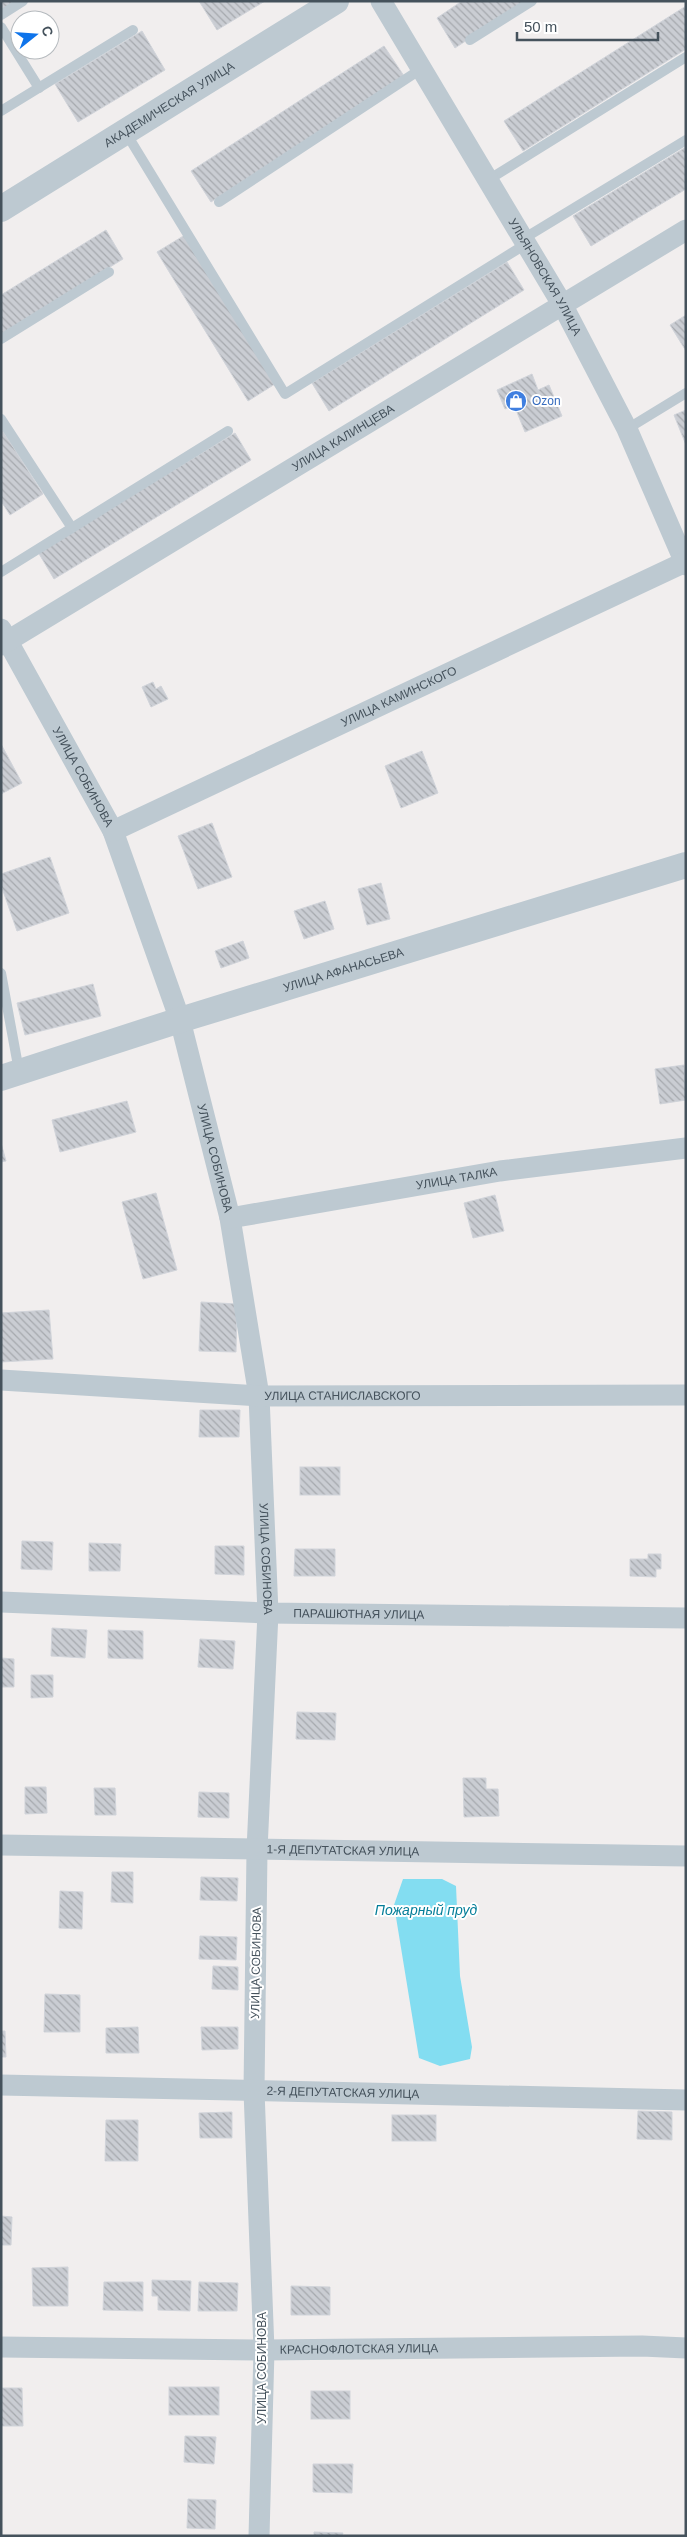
<svg xmlns="http://www.w3.org/2000/svg" width="687" height="2537" font-family="Helvetica,sans-serif">
<style>
.water{fill:#83ddf1}
.building{fill:url(#building-back-hatch);stroke:#d1d4da}
.lines{fill:none;stroke-linecap:round;stroke-linejoin:round}
.service{stroke:#bdc9d1;stroke-width:10}
.minor{stroke:#bdc9d1;stroke-width:21}
.tertiary{stroke:#bdc9d1;stroke-width:26}
.labels{text-anchor:middle;stroke-width:4;stroke-linejoin:round;paint-order:stroke}
.street-label{font-size:12px;fill:#45525c;stroke:#fff}
.shop-label{font-size:12px;fill:#366cbe;stroke:#fff;text-anchor:start}
.water-label{font-size:14px;font-style:italic;fill:#057e99;stroke:#fff}
</style>
<defs>
<pattern id="building-back-hatch" width="6" height="6" patternUnits="userSpaceOnUse" patternTransform="scale(1.25)"><rect width="6" height="6" fill="#cacdd3"/><path d="M-1 5l2 2M0 0l6 6M5-1l2 2" fill="none" stroke="#a6a9ae"/></pattern>
</defs>
<rect width="100%" height="100%" fill="#f1eeee"/>
<polygon class="water" points="403,1879 442,1879 456,1886 460,1976 472,2047 470,2059 440,2066 419,2058 394,1905"/>
<g class="building">
<polygon points="1,1 15,1 1,10"/>
<polygon points="199,1 265,1 217,30"/>
<polygon points="462,1 526,1 455,48 437,18"/>
<polygon points="686,6 686,49 523,151 504,121"/>
<polygon points="142,31 165,70 78,122 55,84"/>
<polygon points="384,46 404,76 211,202 191,171"/>
<polygon points="686,147 686,189 591,246 573,216"/>
<polygon points="106,230 123,259 1,334 1,295"/>
<polygon points="185,235 275,384 248,401 157,252"/>
<polygon points="507,262 524,290 329,411 312,383"/>
<polygon points="686,315 686,351 670,325"/>
<polygon points="532,374 538,390 549,385 562,416 525,432 514,405 505,409 497,390"/>
<polygon points="686,410 686,445 674,415"/>
<polygon points="1,428 43,494 10,515 1,501"/>
<polygon points="235,433 251,460 54,579 38,552"/>
<polygon points="153,682 156,689 161,686 168,699 151,707 142,687"/>
<polygon points="1,744 22,783 1,794"/>
<polygon points="422,751 438,793 401,808 385,766"/>
<polygon points="212,823 232,877 198,889 178,836"/>
<polygon points="50,857 69,913 17,931 1,885 1,874"/>
<polygon points="381,883 390,919 367,925 358,889"/>
<polygon points="325,901 334,929 304,939 294,911"/>
<polygon points="243,941 249,958 221,968 215,951"/>
<polygon points="93,984 101,1016 25,1035 17,1003"/>
<polygon points="684,1065 686,1100 660,1104 655,1069"/>
<polygon points="127,1101 136,1132 60,1152 52,1120"/>
<polygon points="1,1143 6,1161 1,1162"/>
<polygon points="156,1193 177,1270 143,1279 122,1202"/>
<polygon points="495,1195 504,1231 473,1238 464,1203"/>
<polygon points="201,1302 237,1304 236,1352 199,1351"/>
<polygon points="49,1310 53,1359 1,1362 1,1313"/>
<polygon points="200,1410 240,1410 239,1437 199,1437"/>
<rect x="300" y="1467" width="40" height="28"/>
<polygon points="22,1541 53,1542 52,1570 21,1569"/>
<polygon points="89,1543 121,1544 120,1571 89,1571"/>
<polygon points="215,1546 244,1546 244,1575 215,1574"/>
<polygon points="295,1549 335,1549 335,1576 294,1576"/>
<polygon points="648,1554 661,1554 661,1569 656,1569 656,1577 630,1576 630,1559 648,1559"/>
<polygon points="52,1628 87,1630 85,1658 51,1656"/>
<polygon points="108,1630 143,1631 143,1659 108,1658"/>
<polygon points="200,1639 235,1641 233,1669 198,1667"/>
<polygon points="1,1658 14,1659 14,1687 1,1687"/>
<polygon points="31,1675 53,1675 53,1697 31,1698"/>
<polygon points="297,1712 336,1713 335,1740 296,1739"/>
<polygon points="463,1778 486,1778 486,1789 498,1789 499,1816 464,1817"/>
<polygon points="25,1787 46,1787 47,1813 25,1814"/>
<polygon points="94,1788 115,1788 116,1815 95,1815"/>
<polygon points="199,1792 229,1793 229,1818 198,1817"/>
<polygon points="112,1872 133,1872 133,1903 111,1902"/>
<polygon points="201,1877 238,1878 237,1901 200,1900"/>
<polygon points="60,1891 83,1892 82,1929 59,1928"/>
<polygon points="200,1936 237,1937 236,1960 199,1959"/>
<polygon points="213,1966 238,1967 238,1990 212,1989"/>
<polygon points="45,1994 80,1995 80,2032 44,2032"/>
<polygon points="138,2027 139,2053 106,2053 106,2028"/>
<polygon points="201,2027 238,2027 238,2049 202,2050"/>
<polygon points="1,2031 5,2031 6,2057 1,2057"/>
<polygon points="638,2111 672,2112 672,2140 637,2139"/>
<polygon points="232,2112 232,2138 200,2138 199,2113"/>
<rect x="392" y="2115" width="44" height="26"/>
<polygon points="106,2120 138,2120 138,2161 105,2161"/>
<polygon points="1,2216 12,2217 11,2245 1,2245"/>
<polygon points="68,2267 68,2306 33,2306 32,2268"/>
<polygon points="152,2280 191,2281 190,2311 158,2310 158,2296 152,2296"/>
<polygon points="104,2282 143,2282 143,2311 103,2310"/>
<polygon points="199,2282 238,2283 237,2311 198,2311"/>
<polygon points="291,2286 330,2287 330,2315 291,2315"/>
<rect x="169" y="2387" width="50" height="28"/>
<polygon points="1,2388 22,2388 23,2426 1,2426"/>
<rect x="311" y="2391" width="39" height="28"/>
<polygon points="185,2436 216,2437 214,2464 184,2462"/>
<polygon points="313,2464 353,2464 352,2493 313,2492"/>
<polygon points="188,2499 216,2500 215,2529 187,2528"/>
<polygon points="314,2532 343,2533 342,2536 314,2536"/>
</g>
<g class="lines">
<g class="service">
<polyline points="1,15 23,1"/>
<polyline points="1,27 39,88"/>
<polyline points="470,40 532,1"/>
<polyline points="1,111 133,30"/>
<polyline points="126,133 285,394 526,244"/>
<polyline points="488,180 686,57"/>
<polyline points="219,202 421,69"/>
<polyline points="523,239 686,140"/>
<polyline points="1,339 109,272"/>
<polyline points="1,419 72,528"/>
<polyline points="627,429 686,393"/>
<polyline points="1,572 228,431"/>
<polyline points="1,973 19,1071"/>
</g>
<g class="minor">
<path id="s1" d="M381,1L562,304L627,429L686,565"/>
<path id="s2" d="M1,629L113,831L180,1020L230,1218L259,1396L268,1613L257,1850L254,2091L264,2350L259,2536"/>
<path id="s3" d="M1,645L686,230"/>
<path id="s4" d="M113,831L685,562"/>
<path id="s5" d="M230,1218L500,1171L686,1148"/>
<path id="s6" d="M1,1380L259,1396L686,1395"/>
<path id="s7" d="M1,1602L268,1613L686,1618"/>
<path id="s8" d="M1,1845L686,1856"/>
<path id="s9" d="M1,2085L686,2100"/>
<path id="s10" d="M1,2347L264,2350L642,2346L686,2348"/>
</g>
<g class="tertiary">
<path id="s11" d="M1,209L336,1"/>
<path id="s12" d="M1,1078L180,1020L686,865"/>
</g>
</g>
<defs>
<g id="shop-disc" transform="scale(1.125)"><circle r="9.5" fill="#3f7fe0" stroke="#fff"/><path d="M-5-2.5h2.3a2.7 3.5 0 0 1 5.4 0H5L5.5 6h-11ZM-1.5-2.5h3a1.5 2.3 0 0 0-3 0Z" fill="#fff"/></g>
</defs>
<g fill-rule="evenodd">
<use href="#shop-disc" x="516" y="401"/>
</g>
<g class="labels">
<g class="street-label">
<text dy="4" stroke="none"><textPath href="#s11" startOffset="198">АКАДЕМИЧЕСКАЯ УЛИЦА</textPath></text>
<text dy="4" stroke="none"><textPath href="#s1" startOffset="321">УЛЬЯНОВСКАЯ УЛИЦА</textPath></text>
<text dy="4" stroke="none"><textPath href="#s3" startOffset="400">УЛИЦА КАЛИНЦЕВА</textPath></text>
<text dy="4" stroke="none"><textPath href="#s4" startOffset="316">УЛИЦА КАМИНСКОГО</textPath></text>
<text dy="4" stroke="none"><textPath href="#s2" startOffset="169">УЛИЦА СОБИНОВА</textPath></text>
<text dy="4" stroke="none"><textPath href="#s12" startOffset="359">УЛИЦА АФАНАСЬЕВА</textPath></text>
<text dy="4" stroke="none"><textPath href="#s2" startOffset="574">УЛИЦА СОБИНОВА</textPath></text>
<text dy="4" stroke="none"><textPath href="#s5" startOffset="230">УЛИЦА ТАЛКА</textPath></text>
<text dy="4" stroke="none"><textPath href="#s6" startOffset="342">УЛИЦА СТАНИСЛАВСКОГО</textPath></text>
<text dy="4" stroke="none"><textPath href="#s2" startOffset="979">УЛИЦА СОБИНОВА</textPath></text>
<text dy="4" stroke="none"><textPath href="#s7" startOffset="358">ПАРАШЮТНАЯ УЛИЦА</textPath></text>
<text dy="4" stroke="none"><textPath href="#s8" startOffset="342">1-Я ДЕПУТАТСКАЯ УЛИЦА</textPath></text>
<text transform="translate(256 1963) rotate(-89)" y="4">УЛИЦА СОБИНОВА</text>
<text dy="4" stroke="none"><textPath href="#s9" startOffset="342">2-Я ДЕПУТАТСКАЯ УЛИЦА</textPath></text>
<text dy="4" stroke="none"><textPath href="#s10" startOffset="358">КРАСНОФЛОТСКАЯ УЛИЦА</textPath></text>
<text transform="translate(262 2368) rotate(-90)" y="4">УЛИЦА СОБИНОВА</text>
</g>
<g class="shop-label">
<text x="532" y="405">Ozon</text>
</g>
<g class="water-label">
<text x="426" y="1915">Пожарный пруд</text>
</g>
</g>
<rect width="687" height="2537" fill="none" stroke="#45525c" stroke-width="5"/>
<g transform="translate(35 35) rotate(73)"><circle r="24" fill="#ffffff" stroke="#b5babe"/>
<path d="M0-4L9 19L0 12L-9 19Z" fill="#0e74eb"/>
<text y="-8" font-size="14" font-weight="bold" text-anchor="middle" fill="#45525c">С</text>
</g>
<path d="M517 32v8h141v-8" fill="none" stroke="#45525c" stroke-width="2.5"/>
<text x="524" y="32" font-size="15" fill="#45525c" stroke="#ffffff" stroke-width="4" paint-order="stroke">50 m</text>
</svg>
